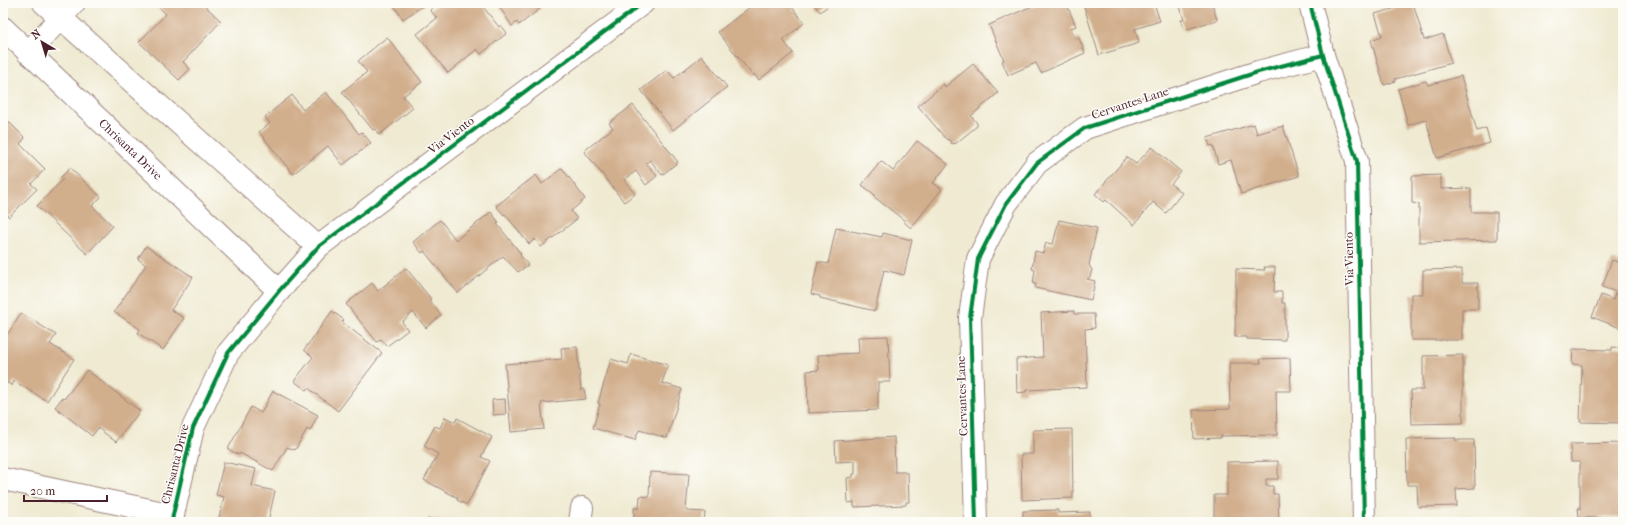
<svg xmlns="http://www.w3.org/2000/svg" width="1626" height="525" font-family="'IM FELL French Canon',serif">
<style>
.building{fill:#d1ae8c}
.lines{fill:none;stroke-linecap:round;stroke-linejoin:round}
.minor-casing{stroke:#9c847e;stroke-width:24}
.minor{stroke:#fff;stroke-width:22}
.cycleway-casing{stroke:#fdfcf7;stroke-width:6}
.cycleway{stroke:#00873e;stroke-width:4}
.labels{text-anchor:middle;stroke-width:3;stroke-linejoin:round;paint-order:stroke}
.street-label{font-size:12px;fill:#4a1f2b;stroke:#fdfcf7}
</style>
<rect width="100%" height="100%" fill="#fdfcf7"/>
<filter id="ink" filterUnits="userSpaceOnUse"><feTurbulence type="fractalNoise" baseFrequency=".025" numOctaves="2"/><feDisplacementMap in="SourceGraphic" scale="8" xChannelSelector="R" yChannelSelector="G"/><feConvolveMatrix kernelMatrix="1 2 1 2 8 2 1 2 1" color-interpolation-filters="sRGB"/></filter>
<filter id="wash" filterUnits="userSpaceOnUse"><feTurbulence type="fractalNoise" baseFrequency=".012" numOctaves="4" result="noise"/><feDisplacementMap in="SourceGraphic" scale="16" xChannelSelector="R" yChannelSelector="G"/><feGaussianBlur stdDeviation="0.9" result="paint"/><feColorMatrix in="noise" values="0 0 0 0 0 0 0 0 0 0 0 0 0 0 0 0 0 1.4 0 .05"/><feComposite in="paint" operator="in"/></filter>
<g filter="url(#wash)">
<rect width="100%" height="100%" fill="#efead1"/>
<g id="blocks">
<g class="building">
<polygon points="154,3 202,3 221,21 183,62 190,69 179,80 139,42 166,14"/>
<polygon points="392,3 427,3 403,19"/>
<polygon points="439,3 480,3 499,27 501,25 507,33 481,54 477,49 448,73 417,34 437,18 430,10"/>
<polygon points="497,3 541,3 538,5 541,8 519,25 517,22 512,26"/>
<polygon points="747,3 789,3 804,23 783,40 793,53 759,80 754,74 753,76 718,32 750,7"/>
<polygon points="813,3 832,3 820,12"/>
<polygon points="1039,3 1066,3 1076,26 1071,28 1075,39 1079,38 1085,53 1041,73 1036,63 1008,75 1002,61 1004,60 989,25"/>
<polygon points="1083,3 1154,3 1160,21 1135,29 1139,43 1099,55"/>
<polygon points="1179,3 1212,3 1217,20 1184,30 1181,20 1184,20"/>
<polygon points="1413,3 1424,40 1443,34 1451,63 1395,79 1396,81 1384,85 1371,40 1382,36 1375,14"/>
<polygon points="387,37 422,82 403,96 413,108 379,135 375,129 373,130 342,92 367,72 358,61"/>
<polygon points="702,56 727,87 673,130 641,90 667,70 674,78"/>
<polygon points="973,64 998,93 971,116 977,123 977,126 955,144 954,143 952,144 948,139 947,140 918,106 944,84 945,87"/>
<polygon points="1461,76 1477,131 1486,128 1490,143 1437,158 1426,120 1408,125 1398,89 1426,81 1428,85"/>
<polygon points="326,92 359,134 362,132 371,143 343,165 328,146 293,174 259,132 270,123 265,117 292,95 303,110"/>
<polygon points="633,105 678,162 662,175 650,160 646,163 657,176 646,185 636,171 624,180 635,194 624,202 584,151 613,128 609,123"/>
<polygon points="3,116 25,138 20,144 45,169 31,184 37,189 9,217 3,211"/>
<polygon points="1254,124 1257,134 1283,126 1299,176 1241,194 1231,160 1218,164 1213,145 1210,146 1207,138"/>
<polygon points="917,141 948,164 933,183 942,189 911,228 904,222 905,221 873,196 875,195 862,185 881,161 893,171"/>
<polygon points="1152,147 1181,172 1171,184 1182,193 1166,213 1153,202 1134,225 1106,200 1104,202 1095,194 1127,157 1136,164"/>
<polygon points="70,168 101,197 92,206 113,226 87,254 37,206 63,179 61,177"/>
<polygon points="562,168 585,199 571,211 577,219 541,247 535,239 529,244 505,214 504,215 496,206 536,175 542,184"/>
<polygon points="1441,175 1441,189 1471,188 1471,212 1497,212 1497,240 1419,242 1419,204 1412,203 1412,176"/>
<polygon points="491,212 499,223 497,224 521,254 520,255 528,265 518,272 503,256 458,293 424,251 422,253 413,242 440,220 456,240"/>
<polygon points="1059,220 1097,228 1089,265 1092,270 1090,277 1087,279 1095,281 1091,300 1035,288 1036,284 1033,284 1035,270 1032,269 1035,251 1043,253 1046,243 1053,244"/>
<polygon points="836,228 882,237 883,233 912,240 904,275 884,270 875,311 820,298 820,296 811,294 818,262 828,264"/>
<polygon points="146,246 193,277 171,310 184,318 163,350 138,333 140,329 114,312 146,265 138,259"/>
<polygon points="1612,260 1623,264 1623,329 1592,317 1601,295 1613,300 1616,292 1602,287"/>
<polygon points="1264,267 1275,267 1274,292 1282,292 1282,303 1285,303 1285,340 1247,339 1247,337 1235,337 1236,269 1265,270"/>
<polygon points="406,268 431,299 429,300 441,315 426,328 413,312 402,322 408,330 387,346 381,339 377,342 346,304 372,283 378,291"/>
<polygon points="1462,269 1462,283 1478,283 1478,309 1462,309 1462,340 1411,340 1411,294 1423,294 1423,270"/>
<polygon points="332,311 344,320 342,322 382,353 338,411 308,388 306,390 294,381 313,357 304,350"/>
<polygon points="1074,311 1074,314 1094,314 1095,328 1085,329 1087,387 1026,390 1026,392 1017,393 1016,359 1043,357 1041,313"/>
<polygon points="21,313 56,335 50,344 74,359 47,401 14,381 12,386 3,380 3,341"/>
<polygon points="888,336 890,382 878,382 878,410 808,413 807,371 819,370 818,355 859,353 858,337"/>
<polygon points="577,347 581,390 584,389 586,399 541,403 544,429 511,432 505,364 562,359 561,348"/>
<polygon points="1612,347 1623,348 1623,423 1580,422 1582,365 1572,364 1573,349 1612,350"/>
<polygon points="631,354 668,365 662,383 682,389 667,438 639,430 635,440 593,428 600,404 598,403 611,359 628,364"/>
<polygon points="1463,355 1463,423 1412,424 1411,390 1423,390 1423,356"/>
<polygon points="1290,358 1291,391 1276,391 1277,435 1221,436 1221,438 1194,439 1193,410 1230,409 1229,363 1261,363 1260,359"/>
<polygon points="87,370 140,411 116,442 98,428 92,436 55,407 62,398 64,399"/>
<polygon points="273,391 318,415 310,431 307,429 295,450 287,447 273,471 240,453 239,455 228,449 251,407 261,413"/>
<polygon points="505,399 506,414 493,415 492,400"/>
<polygon points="445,417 455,422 457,418 492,437 481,457 490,461 467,505 457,500 458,498 424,480 438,454 424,446 435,426 440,428"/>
<polygon points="1072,429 1073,498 1022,500 1021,454 1033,454 1033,430"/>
<polygon points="894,437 895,472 905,472 905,473 908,473 909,502 906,502 906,505 854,507 854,502 848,503 847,478 853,477 853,474 855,474 855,461 836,462 835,441"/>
<polygon points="1456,438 1455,440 1474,440 1475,488 1456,489 1457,506 1418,507 1417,485 1407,485 1406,439"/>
<polygon points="1623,443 1623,517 1579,518 1578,508 1580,509 1580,462 1571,462 1570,444"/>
<polygon points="1278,461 1278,479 1266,479 1266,486 1273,486 1273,494 1278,494 1279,522 1217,522 1217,519 1214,520 1214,495 1227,495 1227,462"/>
<polygon points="224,462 256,469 252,486 275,491 268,522 218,522 224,497 216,495"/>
<polygon points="650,472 689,474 686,511 705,512 704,522 634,522 634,508 639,508 640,496 649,497"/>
<polygon points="1058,510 1058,513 1090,512 1090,522 1023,522 1023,511"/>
<polygon points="428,519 458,521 458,522 428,522"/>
</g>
</g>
</g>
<g filter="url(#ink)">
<use href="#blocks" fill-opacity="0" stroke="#9c847e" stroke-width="1"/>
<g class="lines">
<g class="minor-casing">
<g id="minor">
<polyline points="44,3 318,247"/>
<polyline points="1310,3 1323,55 1357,161 1364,522"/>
<path id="s1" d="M3,28L279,291"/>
<polyline points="28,53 74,3"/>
<polyline points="3,479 173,515"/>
<polyline points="172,522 173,515 193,428 228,353 279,291 318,247 643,3"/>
<polyline points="580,522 582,508"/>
<polyline points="976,522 970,318 978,259 1006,204 1037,163 1085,128 1258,72 1323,55"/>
</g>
</g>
<use href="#minor" class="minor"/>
<g class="cycleway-casing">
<g id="cycleway">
<polyline points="1310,3 1323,55 1357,161 1364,522"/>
<polyline points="172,522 173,515 193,428 228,353 279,291 318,247 643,3"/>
<polyline points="976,522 970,318 978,259 1006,204 1037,163 1085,128 1258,72 1323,55"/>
</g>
</g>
<use href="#cycleway" class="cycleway"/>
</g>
</g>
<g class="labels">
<g class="street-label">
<text transform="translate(1130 103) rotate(-18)" y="4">Cervantes Lane</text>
<text transform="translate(451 135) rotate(-37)" y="4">Via Viento</text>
<text dy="4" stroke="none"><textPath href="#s1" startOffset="176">Chrisanta Drive</textPath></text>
<text transform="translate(1349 259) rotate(-91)" y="4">Via Viento</text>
<text transform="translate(962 396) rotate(-92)" y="4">Cervantes Lane</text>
<text transform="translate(175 464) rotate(-76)" y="4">Chrisanta Drive</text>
</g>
</g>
<rect width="1626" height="525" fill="none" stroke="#fdfcf7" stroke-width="16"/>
<g transform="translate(42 42) rotate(322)" stroke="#fdfcf7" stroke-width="3" paint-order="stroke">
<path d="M0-3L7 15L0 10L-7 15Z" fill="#4a1f2b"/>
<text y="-6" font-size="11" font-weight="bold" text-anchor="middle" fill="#4a1f2b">N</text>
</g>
<path d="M24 495v6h83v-6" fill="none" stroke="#4a1f2b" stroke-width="2"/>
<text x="30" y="495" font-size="12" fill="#4a1f2b" stroke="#fdfcf7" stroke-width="3" paint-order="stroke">20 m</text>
</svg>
